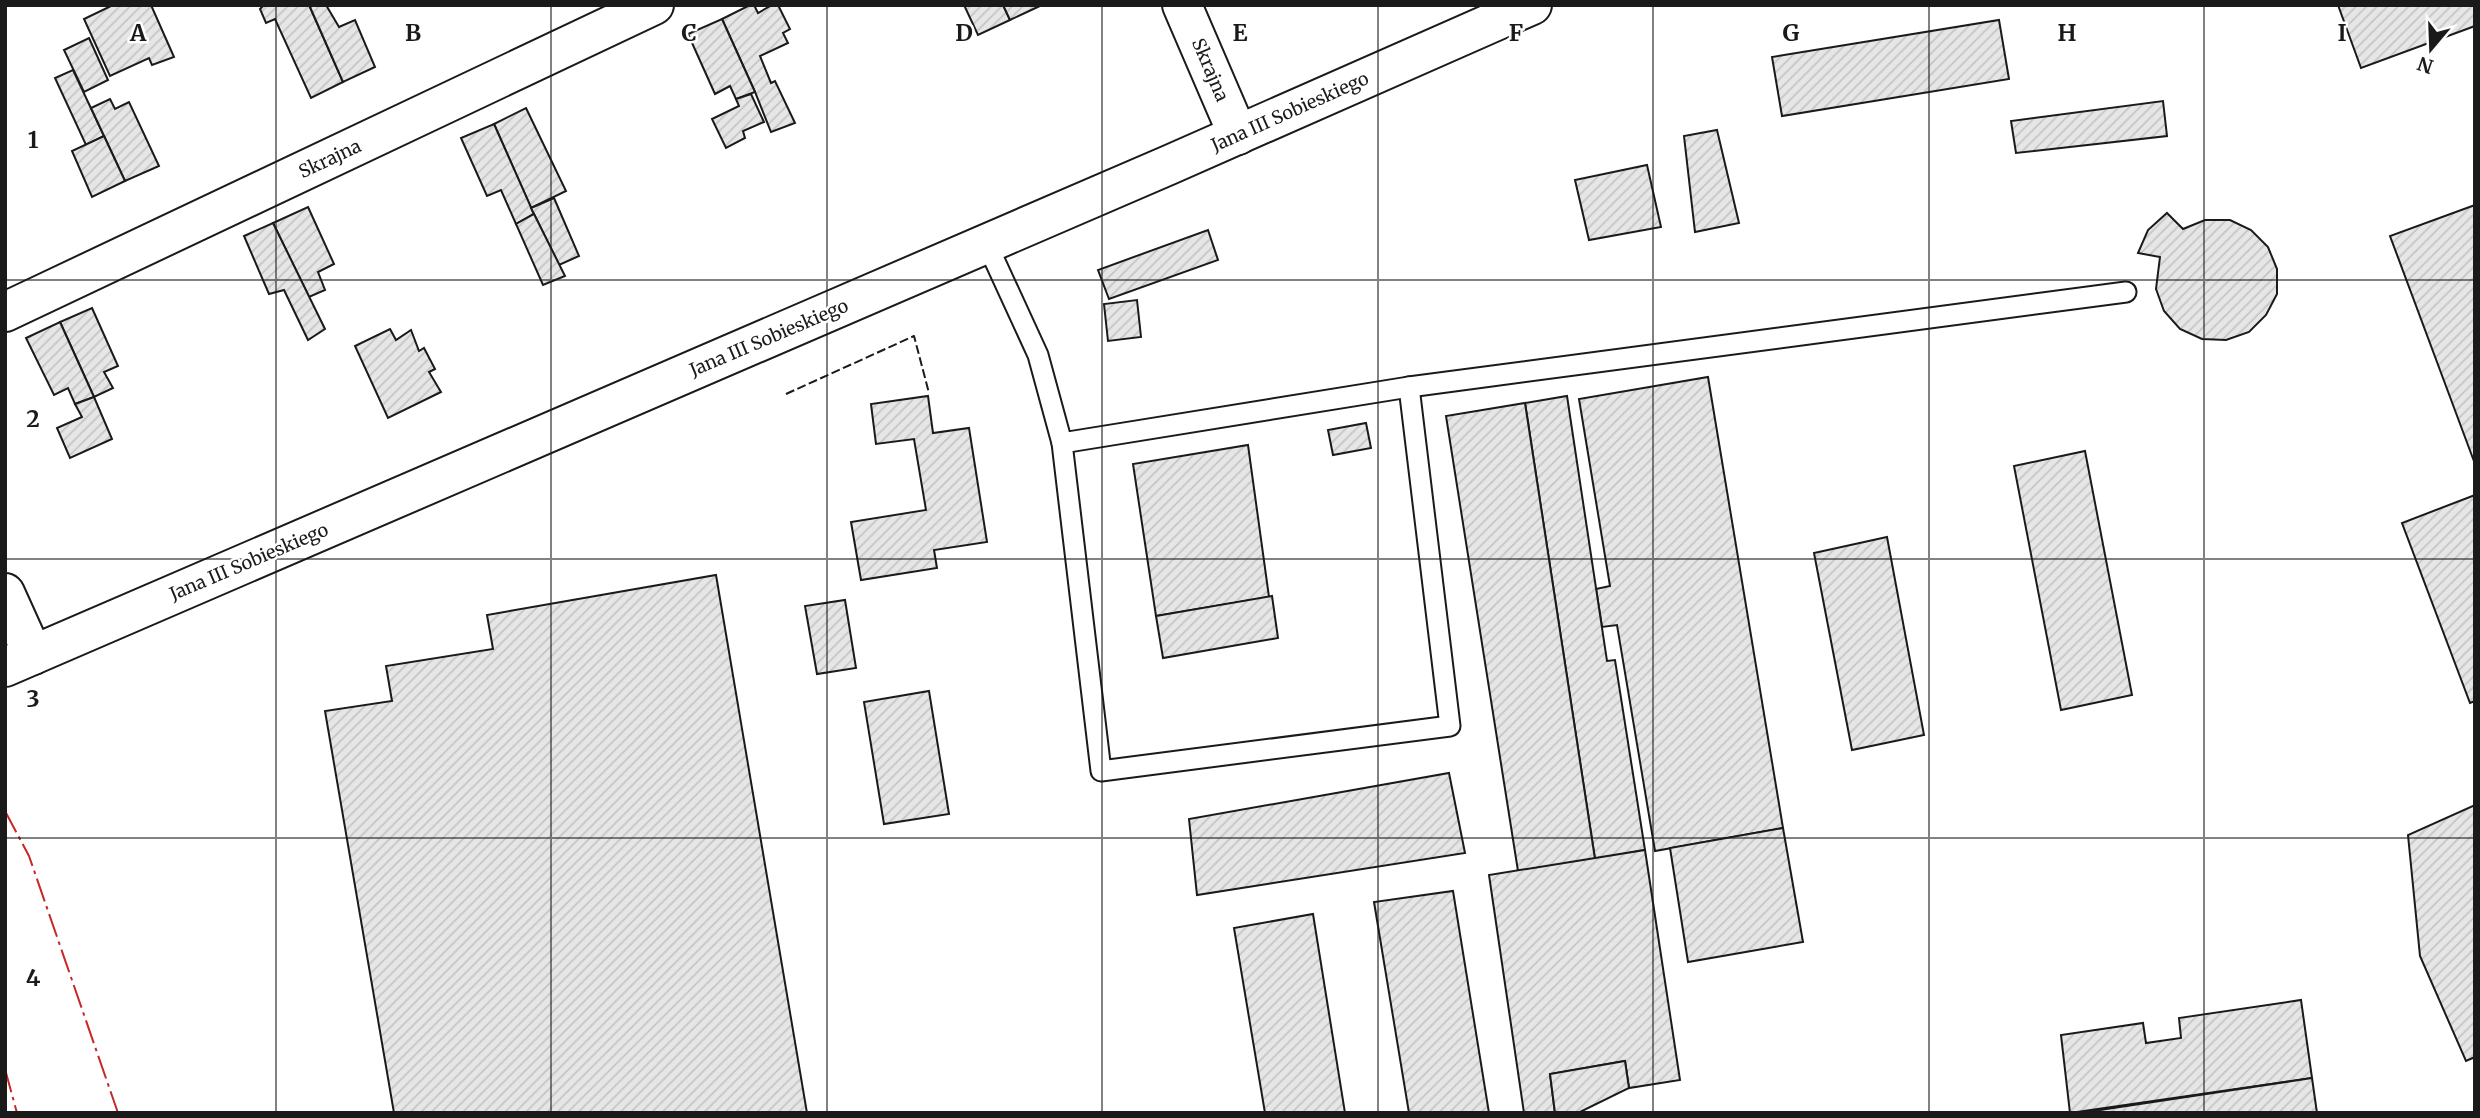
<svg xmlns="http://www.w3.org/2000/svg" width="2480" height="1118" font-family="Merriweather,serif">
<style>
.building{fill:url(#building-hatch);stroke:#1a1a1a;stroke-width:2}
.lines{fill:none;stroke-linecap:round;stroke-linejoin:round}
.lane-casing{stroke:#1a1a1a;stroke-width:23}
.street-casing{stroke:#1a1a1a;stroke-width:42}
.secondary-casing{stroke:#1a1a1a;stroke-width:42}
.lane{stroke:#fff;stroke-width:19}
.street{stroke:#fff;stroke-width:38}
.secondary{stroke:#fff;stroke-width:38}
.fence{stroke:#1a1a1a;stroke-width:2;stroke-dasharray:9 3.5;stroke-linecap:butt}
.power{stroke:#c62828;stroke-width:2;stroke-dasharray:24 5 3.5 5;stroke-linecap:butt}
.grid{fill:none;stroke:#1a1a1a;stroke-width:2;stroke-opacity:0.55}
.labels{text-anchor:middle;stroke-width:5;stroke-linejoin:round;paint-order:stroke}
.street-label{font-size:18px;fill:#1a1a1a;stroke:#fff}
.grid-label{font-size:23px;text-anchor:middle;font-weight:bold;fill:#1a1a1a;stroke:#fff;stroke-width:5;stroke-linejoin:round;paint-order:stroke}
</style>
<defs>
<pattern id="building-hatch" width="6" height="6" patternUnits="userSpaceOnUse" patternTransform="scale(1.75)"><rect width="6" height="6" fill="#e6e6e6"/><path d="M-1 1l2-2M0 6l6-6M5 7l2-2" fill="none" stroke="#c5c5c5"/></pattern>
</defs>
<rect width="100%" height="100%" fill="#fff"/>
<g class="building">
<polygon points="113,5 151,5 174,57 152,65 149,58 110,76 84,19"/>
<polygon points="264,5 309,5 343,82 311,98 275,19 266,23 260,9"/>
<polygon points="314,5 326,5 339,27 355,20 375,67 343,82 310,7"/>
<polygon points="750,5 754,5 758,13 772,5 778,5 790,29 783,33 788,43 760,56 771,83 775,81 795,123 771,132 755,92 722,19"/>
<polygon points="964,5 1003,5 1010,20 978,35"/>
<polygon points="1003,5 1042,5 1010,20"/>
<polygon points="2338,5 2475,5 2475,26 2361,68"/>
<polygon points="722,19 755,92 736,99 730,86 715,94 688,34"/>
<polygon points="1999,20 2009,79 1782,116 1772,57"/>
<polygon points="89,38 108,80 84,92 64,50"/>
<polygon points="73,70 104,136 86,145 55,78"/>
<polygon points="751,94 764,122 743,131 745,138 726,148 712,119 739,106 736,99"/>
<polygon points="110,99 115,109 129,102 159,166 125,181 91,108"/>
<polygon points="2163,101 2167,136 2016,153 2011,121"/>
<polygon points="526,108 566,191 531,208 494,124"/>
<polygon points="494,124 534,214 516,224 501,190 487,196 461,138"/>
<polygon points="1717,130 1739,223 1695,232 1684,136"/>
<polygon points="104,136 125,181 92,197 72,151"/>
<polygon points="1647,165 1661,227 1589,240 1575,180"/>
<polygon points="554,198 579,256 559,265 531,208"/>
<polygon points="2475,205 2475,464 2390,236"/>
<polygon points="308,207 334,264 318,272 325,290 309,297 273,223"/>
<polygon points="2167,213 2183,229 2205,220 2230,220 2251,230 2268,247 2277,269 2277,294 2266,315 2249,332 2226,340 2202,339 2180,329 2164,311 2156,289 2160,257 2138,253 2148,230"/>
<polygon points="534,214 565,276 543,285 516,224"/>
<polygon points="273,223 325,329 308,340 284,290 269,294 244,236"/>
<polygon points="1208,230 1218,260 1109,299 1098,270"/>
<polygon points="1137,300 1141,337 1108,341 1104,304"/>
<polygon points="92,308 118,366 104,372 113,388 94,397 60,322"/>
<polygon points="60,322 94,397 75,404 68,388 54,395 26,338"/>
<polygon points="390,329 396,340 411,330 419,351 424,348 435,369 429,372 441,392 388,418 355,346"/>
<polygon points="1708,377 1783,828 1655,851 1617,625 1602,627 1596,589 1610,586 1579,399"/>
<polygon points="928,396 933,433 969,428 987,542 934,550 937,568 861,580 851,522 926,510 914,439 876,444 871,404"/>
<polygon points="1567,396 1607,661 1615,660 1645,850 1595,859 1525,403"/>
<polygon points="94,397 112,439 70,458 57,428 82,417 75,404"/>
<polygon points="1525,403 1595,859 1518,871 1446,416"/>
<polygon points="1366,423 1371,448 1333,455 1328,430"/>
<polygon points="1248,445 1269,597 1156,616 1133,464"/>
<polygon points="2085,451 2132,695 2061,710 2014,466"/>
<polygon points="2475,495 2475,701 2470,703 2402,523"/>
<polygon points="1887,537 1924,735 1852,750 1814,553"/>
<polygon points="716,575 807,1113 394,1113 325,711 392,701 386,666 493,649 487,615"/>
<polygon points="1272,596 1278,638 1163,658 1156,616"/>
<polygon points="845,600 856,668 817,674 805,606"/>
<polygon points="929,691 949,814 884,824 864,702"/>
<polygon points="1449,773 1465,853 1197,895 1189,819"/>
<polygon points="2475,805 2475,1057 2466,1061 2420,956 2408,835"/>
<polygon points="1783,828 1803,942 1688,962 1670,848"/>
<polygon points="1645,850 1680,1080 1629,1088 1625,1061 1550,1074 1555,1113 1524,1113 1489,875"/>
<polygon points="1453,891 1489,1113 1409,1113 1374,902"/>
<polygon points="1313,914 1345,1113 1265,1113 1234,928"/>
<polygon points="2301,1000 2312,1078 2070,1113 2061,1035 2143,1023 2146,1043 2181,1038 2179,1018"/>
<polygon points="1625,1061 1629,1088 1578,1113 1555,1113 1550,1074"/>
<polygon points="2312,1078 2317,1113 2080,1113"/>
</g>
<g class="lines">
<g class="lane-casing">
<g id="lane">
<polyline points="987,244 1038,355 1062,443 1101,771 1450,726 1409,387 2126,292"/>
<polyline points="1062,443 1409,387"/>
</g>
</g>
<g class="street-casing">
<g id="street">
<polyline points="1182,5 1238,135"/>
<polyline points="5,312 654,5"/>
<polyline points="5,593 33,655"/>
</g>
</g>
<g class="secondary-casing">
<polyline id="secondary" points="5,667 1169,165 1532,5"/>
</g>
<use href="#lane" class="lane"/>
<use href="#street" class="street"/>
<use href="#secondary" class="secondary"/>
<polyline class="fence" points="786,394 914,336 929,393"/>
<g class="power">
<polyline points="5,811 29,856 118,1113"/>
<polyline points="5,1069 17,1113"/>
</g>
</g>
<path class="grid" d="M276,5V1113M551,5V1113M827,5V1113M1102,5V1113M1378,5V1113M1653,5V1113M1929,5V1113M2204,5V1113M5,280H2475M5,559H2475M5,838H2475"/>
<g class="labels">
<g class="street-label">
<text transform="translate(1210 70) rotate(67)" y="6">Skrajna</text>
<text transform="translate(1290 112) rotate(-24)" y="6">Jana III Sobieskiego</text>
<text transform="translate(330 159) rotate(-25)" y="6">Skrajna</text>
<text transform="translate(769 338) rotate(-23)" y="6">Jana III Sobieskiego</text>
<text transform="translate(249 562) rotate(-23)" y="6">Jana III Sobieskiego</text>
</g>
</g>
<g class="grid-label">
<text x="138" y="41">A</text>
<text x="413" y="41">B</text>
<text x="689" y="41">C</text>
<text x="964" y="41">D</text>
<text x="1240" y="41">E</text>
<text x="1516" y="41">F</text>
<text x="1791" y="41">G</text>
<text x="2067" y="41">H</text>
<text x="2342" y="41">I</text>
<text x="33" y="148">1</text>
<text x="33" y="427">2</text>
<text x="33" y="707">3</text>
<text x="33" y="986">4</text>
</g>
<rect width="2480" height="1118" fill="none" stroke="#1a1a1a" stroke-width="14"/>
<g transform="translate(2431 49) rotate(199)" stroke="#ffffff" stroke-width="5" paint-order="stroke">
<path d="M0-5L12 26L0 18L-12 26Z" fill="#1a1a1a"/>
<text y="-10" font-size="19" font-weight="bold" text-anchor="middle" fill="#1a1a1a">N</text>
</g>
</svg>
